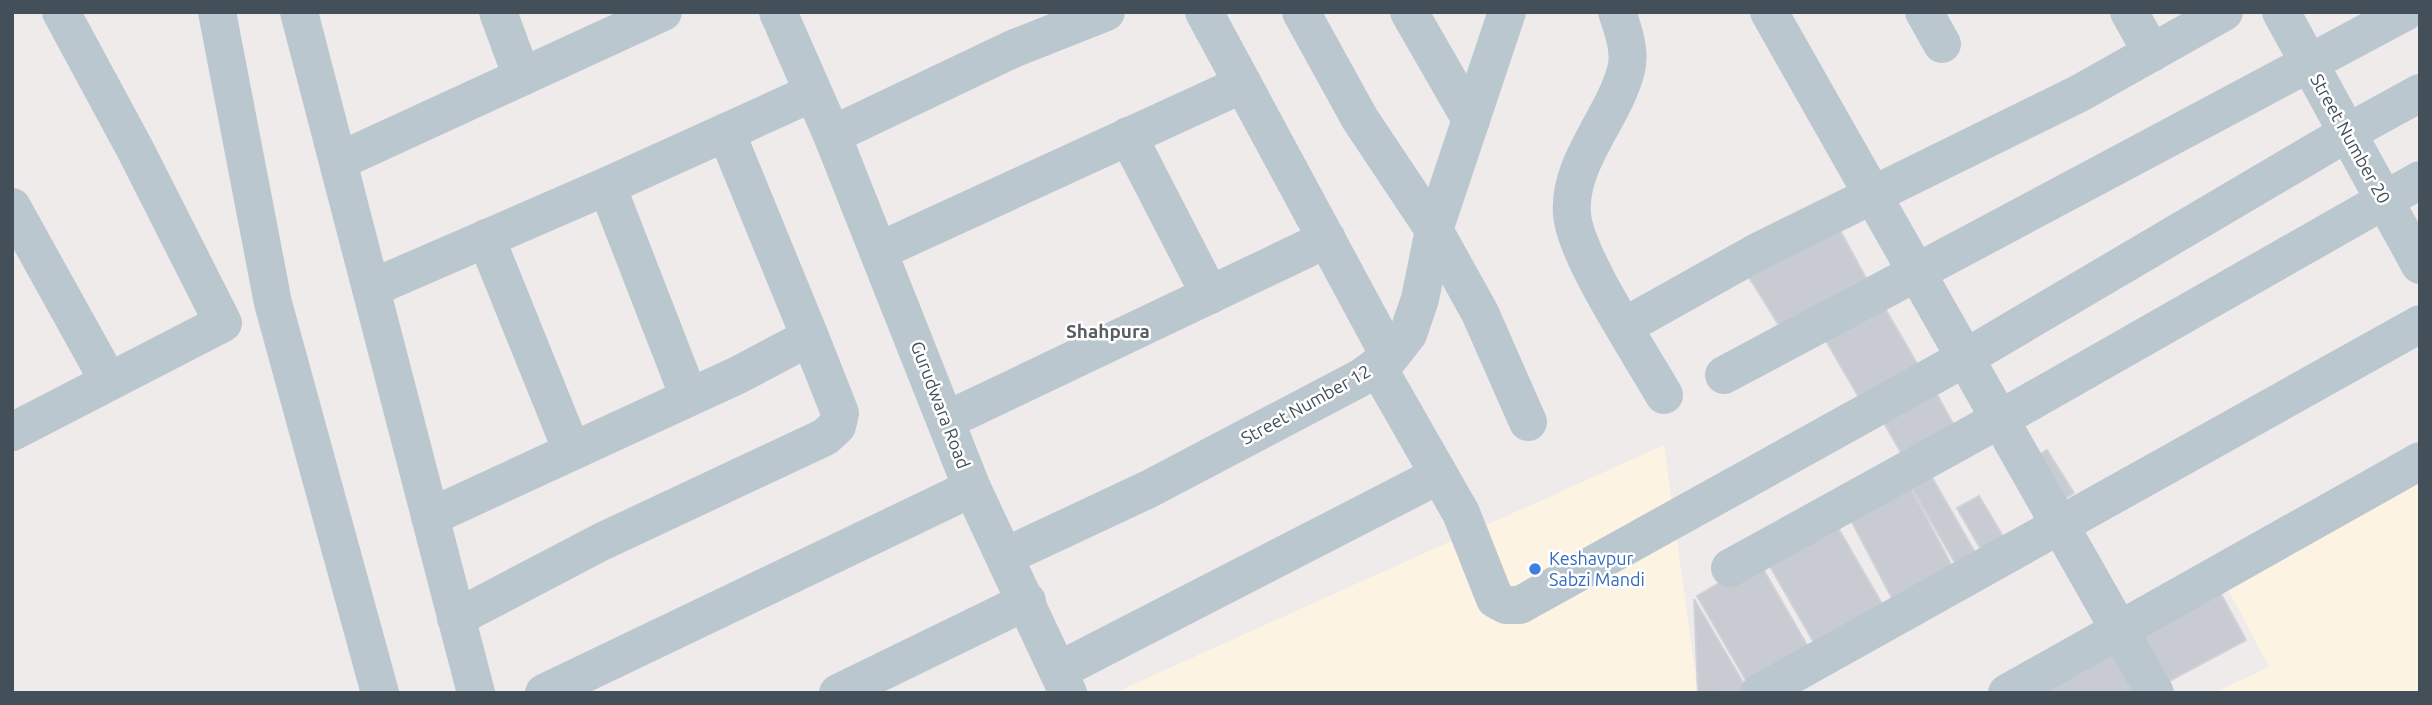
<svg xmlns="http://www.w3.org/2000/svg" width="2432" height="705" font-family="Ubuntu,sans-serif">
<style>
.commercial{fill:#fcf3e2}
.building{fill:#c8cbd1;stroke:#cfd2d8;stroke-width:2}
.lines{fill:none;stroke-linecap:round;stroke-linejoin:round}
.minor{stroke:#bbc7cf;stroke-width:38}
.tertiary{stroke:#bbc7cf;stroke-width:38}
.shop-dot{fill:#3f7fe0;stroke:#fff;stroke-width:2.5}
.labels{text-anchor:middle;stroke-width:5;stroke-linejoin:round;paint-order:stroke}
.street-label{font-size:18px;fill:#43505a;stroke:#fff}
.shop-label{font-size:18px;fill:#366cbe;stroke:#fff;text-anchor:start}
.neighbourhood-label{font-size:19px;font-weight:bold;fill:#585d61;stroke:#fff}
</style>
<rect width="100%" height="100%" fill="#efebeb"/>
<g class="commercial">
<polygon points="1664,445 1698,693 1114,693"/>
<polygon points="2420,466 2420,693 2214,693 2269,667 2221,576"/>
</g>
<g class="building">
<polygon points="1836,223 1866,278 1780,327 1747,274"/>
<polygon points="1883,305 1923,374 1865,408 1825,339"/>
<polygon points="1929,380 1961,438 1909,467 1876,409"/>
<polygon points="2047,450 2074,493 2056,504 2029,461"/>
<polygon points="1926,467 1977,556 1958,568 1906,478"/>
<polygon points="1906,479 1953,568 1893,600 1846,511"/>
<polygon points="1979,496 2007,543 1984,555 1957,508"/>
<polygon points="1834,521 1885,609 1817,648 1767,561"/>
<polygon points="1758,560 1812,654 1751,689 1697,596"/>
<polygon points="2215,583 2246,640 2164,684 2133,627"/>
<polygon points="1694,599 1748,691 1698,693"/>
<polygon points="2111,637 2140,693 2030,693"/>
</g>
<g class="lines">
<g class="minor">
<polyline points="299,12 476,693"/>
<polyline points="498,12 522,77"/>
<polyline points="778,12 832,135 972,488 1068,693"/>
<polyline points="1204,12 1390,357"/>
<polyline points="1301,12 1360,119 1434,230 1480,313 1528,422"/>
<polyline points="1409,12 1471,120"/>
<path d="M1617,12C1623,29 1631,52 1626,70C1614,118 1568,162 1572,214C1575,256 1641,354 1664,395"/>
<polyline points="1769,12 2155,693"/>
<polyline points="1924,12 1942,44"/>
<polyline points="2129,12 2152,53"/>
<polyline points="2281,12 2420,265"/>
<polyline points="832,135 1015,48 1106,12"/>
<polyline points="1128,136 1210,295"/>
<polyline points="339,161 663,12"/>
<polyline points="607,186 689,397"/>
<polyline points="12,207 108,380"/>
<polyline points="486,238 572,451"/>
<polyline points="879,251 1243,84"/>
<polyline points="372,288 607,186 812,93"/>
<polyline points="1625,326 1759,251 2080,93 2224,12"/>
<polyline points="1377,366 1461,513 1495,599 1506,605 1520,605 1965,358 2347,133 2420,93"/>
<polyline points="1724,375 2405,12"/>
<polyline points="947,420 1327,239"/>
<polyline points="12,432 223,323 135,149 61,12"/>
<polyline points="430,517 738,375 810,337 726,132"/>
<polyline points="1006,556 1149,489 1362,377 1390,357 1408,334 1420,299 1434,230 1507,12"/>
<polyline points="1730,568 2000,419 2420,180"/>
<polyline points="456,618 601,542 825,437 837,426 840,413 810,337"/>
<polyline points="1058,671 1439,475"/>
<polyline points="544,693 972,488"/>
<polyline points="838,693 1027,601"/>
<polyline points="1759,693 2420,324"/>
<polyline points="2007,693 2420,461"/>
</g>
<polyline class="tertiary" points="217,12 273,303 380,693"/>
</g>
<circle class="shop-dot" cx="1535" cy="569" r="7"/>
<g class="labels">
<g class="street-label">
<text transform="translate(2350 139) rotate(61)" y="6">Street Number 20</text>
<text transform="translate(940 405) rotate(69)" y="6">Gurudwara Road</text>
<text transform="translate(1306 405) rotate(-29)" y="6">Street Number 12</text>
</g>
<g class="shop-label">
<text x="1549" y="565">Keshavpur<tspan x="1549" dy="21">Sabzi Mandi</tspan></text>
</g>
<g class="neighbourhood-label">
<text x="1108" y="338">Shahpura</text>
</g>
</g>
<rect width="2432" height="705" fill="none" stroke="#43505a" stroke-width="28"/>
</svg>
